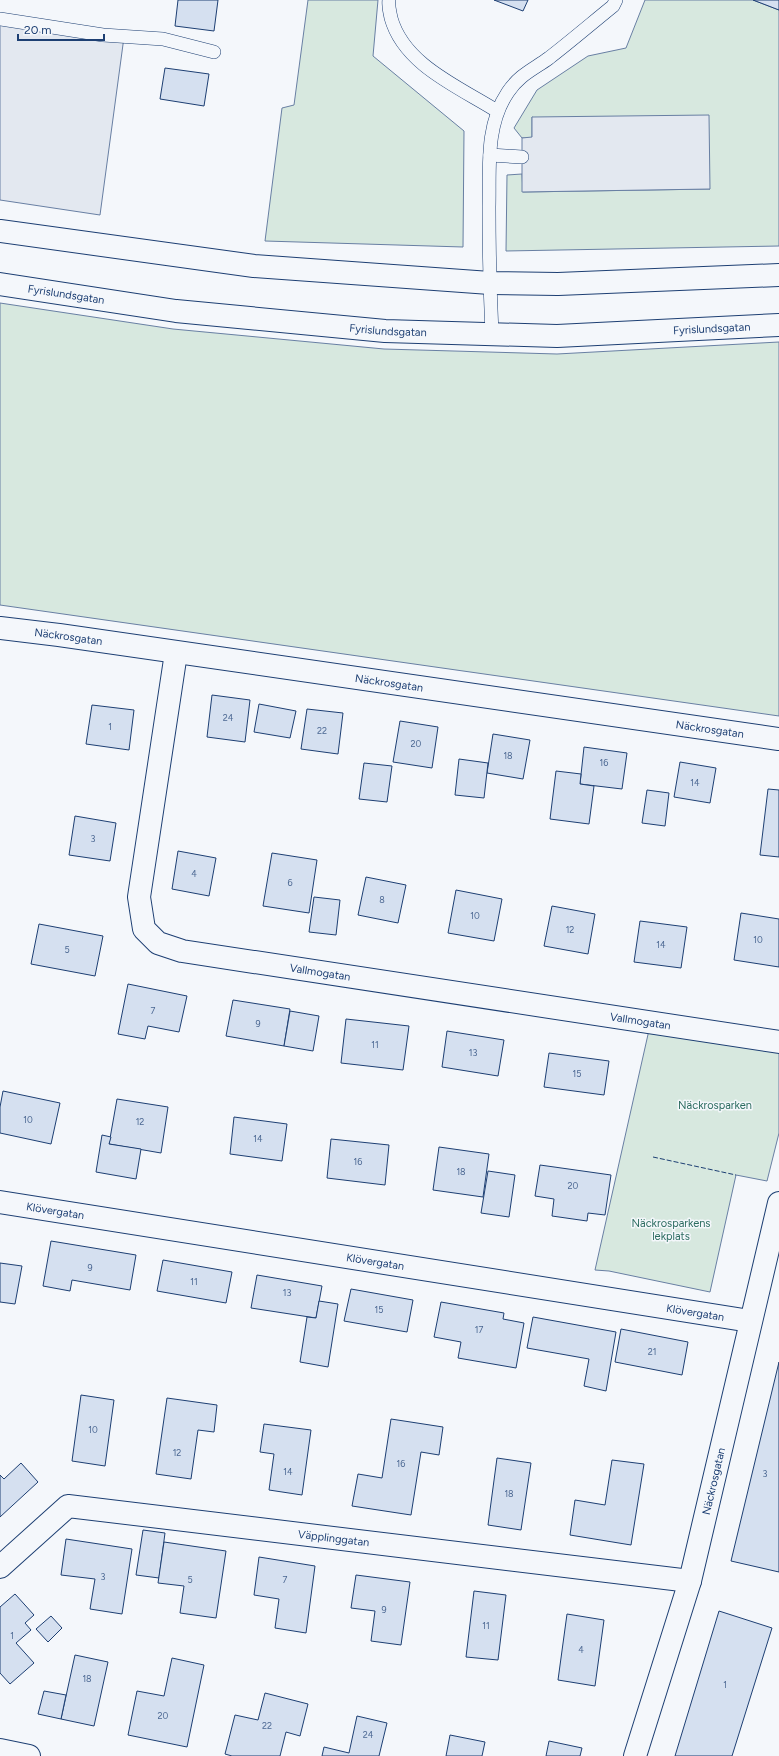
<svg xmlns="http://www.w3.org/2000/svg" width="779" height="1756" font-family="Figtree,sans-serif">
<style>
.green{fill:#d7e8df;stroke:#687fa3}
.parking{fill:#e3e8f0;stroke:#687fa3}
.building{fill:#d5e0f0;stroke:#1d3f73}
.lines{fill:none;stroke-linecap:round;stroke-linejoin:round}
.service-casing{stroke:#1d3f73;stroke-width:14}
.minor-casing{stroke:#1d3f73;stroke-width:24}
.secondary-casing{stroke:#1d3f73;stroke-width:24}
.service{stroke:#f4f7fb;stroke-width:13}
.minor{stroke:#f4f7fb;stroke-width:22}
.secondary{stroke:#f4f7fb;stroke-width:22}
.fence{stroke:#1d3f73;stroke-width:1;stroke-dasharray:5 2;stroke-linecap:butt}
.labels{text-anchor:middle;stroke-width:3;stroke-linejoin:round;paint-order:stroke}
.number-label{font-size:9px;fill:#4b6792}
.street-label{font-size:11px;fill:#1d3f73;stroke:#f4f7fb}
.park-label{font-size:11px;fill:#2c6c60;stroke:#f4f7fb}
</style>
<rect width="100%" height="100%" fill="#f4f7fb"/>
<g class="green">
<polygon points="308,0 378,0 373,56 464,131 463,247 265,241 282,108 294,105"/>
<polygon points="645,0 753,0 779,10 779,246 506,251 507,175 522,174 523,192 710,189 532,117 532,138 522,138 514,128 537,90 588,56 626,48"/>
<polygon points="0,303 173,329 384,349 557,354 779,342 779,716 0,605"/>
<polygon points="649,1030 779,1050 779,1133 767,1181 736,1175 710,1292 609,1271 595,1270"/>
</g>
<g class="parking">
<polygon points="0,19 124,37 100,215 0,200"/>
<polygon points="709,115 710,189 522,192 522,138 532,137 532,117"/>
</g>
<g class="building">
<polygon points="178,0 218,0 214,31 175,26"/>
<polygon points="494,0 528,0 523,11"/>
<polygon points="753,0 779,0 779,10"/>
<polygon points="165,68 209,74 204,106 160,99"/>
<polygon points="212,695 250,700 245,742 207,737"/>
<polygon points="259,704 296,711 290,738 254,732"/>
<polygon points="92,705 134,710 129,750 86,744"/>
<polygon points="307,709 343,713 338,754 301,749"/>
<polygon points="400,721 438,727 432,768 393,762"/>
<polygon points="493,734 530,740 523,779 487,773"/>
<polygon points="584,747 627,753 622,789 580,784"/>
<polygon points="459,759 488,763 484,798 455,795"/>
<polygon points="680,762 716,768 710,803 674,797"/>
<polygon points="364,763 392,766 387,802 359,799"/>
<polygon points="556,771 581,774 580,784 594,786 589,824 550,819"/>
<polygon points="768,789 779,790 779,857 760,855"/>
<polygon points="647,790 669,793 665,826 642,823"/>
<polygon points="75,816 116,823 110,861 69,855"/>
<polygon points="178,851 216,858 209,896 172,889"/>
<polygon points="272,853 317,860 309,913 263,906"/>
<polygon points="366,877 406,885 398,923 358,915"/>
<polygon points="456,890 502,899 494,941 448,933"/>
<polygon points="314,897 340,900 336,935 309,932"/>
<polygon points="552,906 595,914 588,954 544,946"/>
<polygon points="741,913 779,919 779,967 734,960"/>
<polygon points="640,921 687,927 681,968 634,962"/>
<polygon points="39,924 103,936 95,976 31,964"/>
<polygon points="128,984 187,996 179,1032 148,1026 145,1039 118,1034"/>
<polygon points="233,1000 290,1009 284,1046 226,1036"/>
<polygon points="290,1011 319,1016 313,1051 284,1046"/>
<polygon points="346,1019 409,1026 403,1070 341,1063"/>
<polygon points="447,1031 504,1040 498,1076 442,1067"/>
<polygon points="549,1053 609,1061 604,1095 544,1087"/>
<polygon points="3,1091 60,1103 51,1144 0,1133 0,1107"/>
<polygon points="117,1099 168,1107 161,1153 109,1144"/>
<polygon points="234,1117 287,1124 282,1161 230,1154"/>
<polygon points="102,1135 111,1137 109,1144 141,1149 136,1179 96,1172"/>
<polygon points="331,1139 389,1145 385,1185 327,1178"/>
<polygon points="439,1147 489,1154 483,1197 433,1190"/>
<polygon points="540,1165 611,1175 605,1215 588,1213 587,1221 552,1216 554,1199 535,1196"/>
<polygon points="488,1171 515,1175 509,1217 481,1213"/>
<polygon points="51,1241 136,1255 130,1290 72,1280 70,1291 43,1286"/>
<polygon points="163,1260 232,1272 226,1303 157,1291"/>
<polygon points="0,1263 22,1266 15,1304 0,1302"/>
<polygon points="257,1275 322,1286 316,1318 251,1308"/>
<polygon points="351,1289 413,1300 407,1332 344,1321"/>
<polygon points="319,1301 338,1304 328,1367 300,1362 307,1317 316,1318"/>
<polygon points="441,1302 504,1313 503,1319 524,1323 516,1368 458,1358 461,1342 434,1337"/>
<polygon points="533,1317 616,1332 606,1391 584,1386 589,1359 527,1348"/>
<polygon points="621,1329 688,1342 682,1375 615,1362"/>
<polygon points="779,1362 779,1572 731,1561"/>
<polygon points="81,1395 114,1400 105,1466 72,1461"/>
<polygon points="167,1398 217,1405 214,1432 198,1430 191,1479 156,1474"/>
<polygon points="391,1419 443,1427 439,1455 421,1452 411,1515 352,1506 358,1474 382,1478"/>
<polygon points="264,1424 311,1430 302,1495 269,1490 274,1454 260,1452"/>
<polygon points="497,1458 531,1463 521,1530 488,1525"/>
<polygon points="612,1460 644,1464 631,1545 570,1535 575,1500 605,1505"/>
<polygon points="21,1463 38,1482 0,1517 0,1475 4,1479"/>
<polygon points="143,1530 165,1533 159,1578 136,1575"/>
<polygon points="66,1539 132,1549 122,1614 90,1609 95,1579 61,1575"/>
<polygon points="164,1542 226,1551 216,1618 180,1613 184,1586 158,1583"/>
<polygon points="259,1557 315,1566 306,1633 275,1628 279,1599 254,1595"/>
<polygon points="356,1575 410,1582 401,1645 371,1641 375,1611 351,1608"/>
<polygon points="474,1591 506,1595 498,1660 466,1657"/>
<polygon points="15,1594 34,1615 25,1623 31,1630 16,1643 34,1663 10,1684 0,1673 0,1607"/>
<polygon points="719,1611 772,1628 732,1756 675,1756"/>
<polygon points="567,1614 604,1620 595,1686 558,1680"/>
<polygon points="51,1616 62,1628 48,1642 36,1629"/>
<polygon points="75,1655 108,1662 94,1726 61,1719"/>
<polygon points="172,1658 204,1665 187,1747 128,1735 137,1691 164,1696"/>
<polygon points="44,1691 66,1695 61,1719 38,1714"/>
<polygon points="265,1693 308,1704 300,1736 286,1732 280,1756 232,1756 225,1754 235,1715 258,1720"/>
<polygon points="357,1716 387,1723 379,1756 322,1756 324,1747 349,1753"/>
<polygon points="450,1735 485,1742 482,1756 446,1756"/>
<polygon points="549,1741 582,1748 580,1756 546,1756"/>
</g>
<g class="lines">
<g class="service-casing">
<g id="service">
<path d="M389,0C388,7 390,12 391,18C404,65 459,87 497,111"/>
<polyline points="0,19 103,35 163,39 214,52"/>
<polyline points="490,155 522,157"/>
<path d="M492,334C490,292 489,249 489,207C490,168 485,126 508,92C519,75 534,69 549,58C571,41 592,23 613,6L616,0"/>
</g>
</g>
<g class="minor-casing">
<g id="minor">
<path id="s1" d="M0,628L59,635L779,739"/>
<path id="s2" d="M176,653L139,897L144,929L158,943L182,951L779,1042"/>
<path id="s3" d="M0,1202L750,1321"/>
<path id="s4" d="M0,1567L68,1506L690,1581"/>
<polyline points="0,1750 29,1756"/>
<path id="s5" d="M635,1756L690,1581L779,1203"/>
</g>
</g>
<g class="secondary-casing">
<g id="secondary">
<polyline points="0,231 254,266 490,283 558,284 779,275"/>
<path id="s6" d="M0,284L176,311L385,331L557,336L779,325"/>
</g>
</g>
<use href="#service" class="service"/>
<use href="#minor" class="minor"/>
<use href="#secondary" class="secondary"/>
<polyline class="fence" points="653,1157 736,1175"/>
</g>
<g class="labels">
<g class="number-label">
<text x="228" y="721">24</text>
<text x="110" y="730">1</text>
<text x="322" y="734">22</text>
<text x="416" y="747">20</text>
<text x="508" y="759">18</text>
<text x="604" y="766">16</text>
<text x="695" y="786">14</text>
<text x="93" y="842">3</text>
<text x="194" y="877">4</text>
<text x="290" y="886">6</text>
<text x="382" y="903">8</text>
<text x="475" y="919">10</text>
<text x="570" y="933">12</text>
<text x="758" y="943">10</text>
<text x="661" y="948">14</text>
<text x="67" y="953">5</text>
<text x="153" y="1014">7</text>
<text x="258" y="1027">9</text>
<text x="375" y="1048">11</text>
<text x="473" y="1056">13</text>
<text x="577" y="1077">15</text>
<text x="28" y="1123">10</text>
<text x="140" y="1125">12</text>
<text x="258" y="1142">14</text>
<text x="358" y="1165">16</text>
<text x="461" y="1175">18</text>
<text x="573" y="1189">20</text>
<text x="90" y="1271">9</text>
<text x="194" y="1285">11</text>
<text x="287" y="1296">13</text>
<text x="379" y="1313">15</text>
<text x="479" y="1333">17</text>
<text x="652" y="1355">21</text>
<text x="93" y="1433">10</text>
<text x="177" y="1456">12</text>
<text x="401" y="1467">16</text>
<text x="288" y="1475">14</text>
<text x="765" y="1477">3</text>
<text x="509" y="1497">18</text>
<text x="103" y="1580">3</text>
<text x="190" y="1583">5</text>
<text x="285" y="1583">7</text>
<text x="384" y="1613">9</text>
<text x="486" y="1629">11</text>
<text x="12" y="1639">1</text>
<text x="581" y="1653">4</text>
<text x="87" y="1682">18</text>
<text x="725" y="1688">1</text>
<text x="163" y="1719">20</text>
<text x="267" y="1729">22</text>
<text x="368" y="1738">24</text>
</g>
<g class="street-label">
<text dy="4" stroke="none"><textPath href="#s6" startOffset="67">Fyrislundsgatan</textPath></text>
<text dy="4" stroke="none"><textPath href="#s6" startOffset="715">Fyrislundsgatan</textPath></text>
<text dy="4" stroke="none"><textPath href="#s6" startOffset="391">Fyrislundsgatan</textPath></text>
<text dy="4" stroke="none"><textPath href="#s1" startOffset="69">Näckrosgatan</textPath></text>
<text dy="4" stroke="none"><textPath href="#s1" startOffset="393">Näckrosgatan</textPath></text>
<text dy="4" stroke="none"><textPath href="#s1" startOffset="717">Näckrosgatan</textPath></text>
<text dy="4" stroke="none"><textPath href="#s2" startOffset="464">Vallmogatan</textPath></text>
<text dy="4" stroke="none"><textPath href="#s2" startOffset="788">Vallmogatan</textPath></text>
<text dy="4" stroke="none"><textPath href="#s3" startOffset="56">Klövergatan</textPath></text>
<text dy="4" stroke="none"><textPath href="#s3" startOffset="380">Klövergatan</textPath></text>
<text dy="4" stroke="none"><textPath href="#s3" startOffset="704">Klövergatan</textPath></text>
<text dy="4" stroke="none"><textPath href="#s5" startOffset="286">Näckrosgatan</textPath></text>
<text dy="4" stroke="none"><textPath href="#s4" startOffset="359">Väpplinggatan</textPath></text>
</g>
<g class="park-label">
<text x="715" y="1109">Näckrosparken</text>
<text x="671" y="1227">Näckrosparkens<tspan x="671" dy="13">lekplats</tspan></text>
</g>
</g>
<path d="M18 34v6h86v-6" fill="none" stroke="#1d3f73" stroke-width="2"/>
<text x="24" y="34" font-size="12" fill="#1d3f73" stroke="#f4f7fb" stroke-width="3" paint-order="stroke">20 m</text>
</svg>
